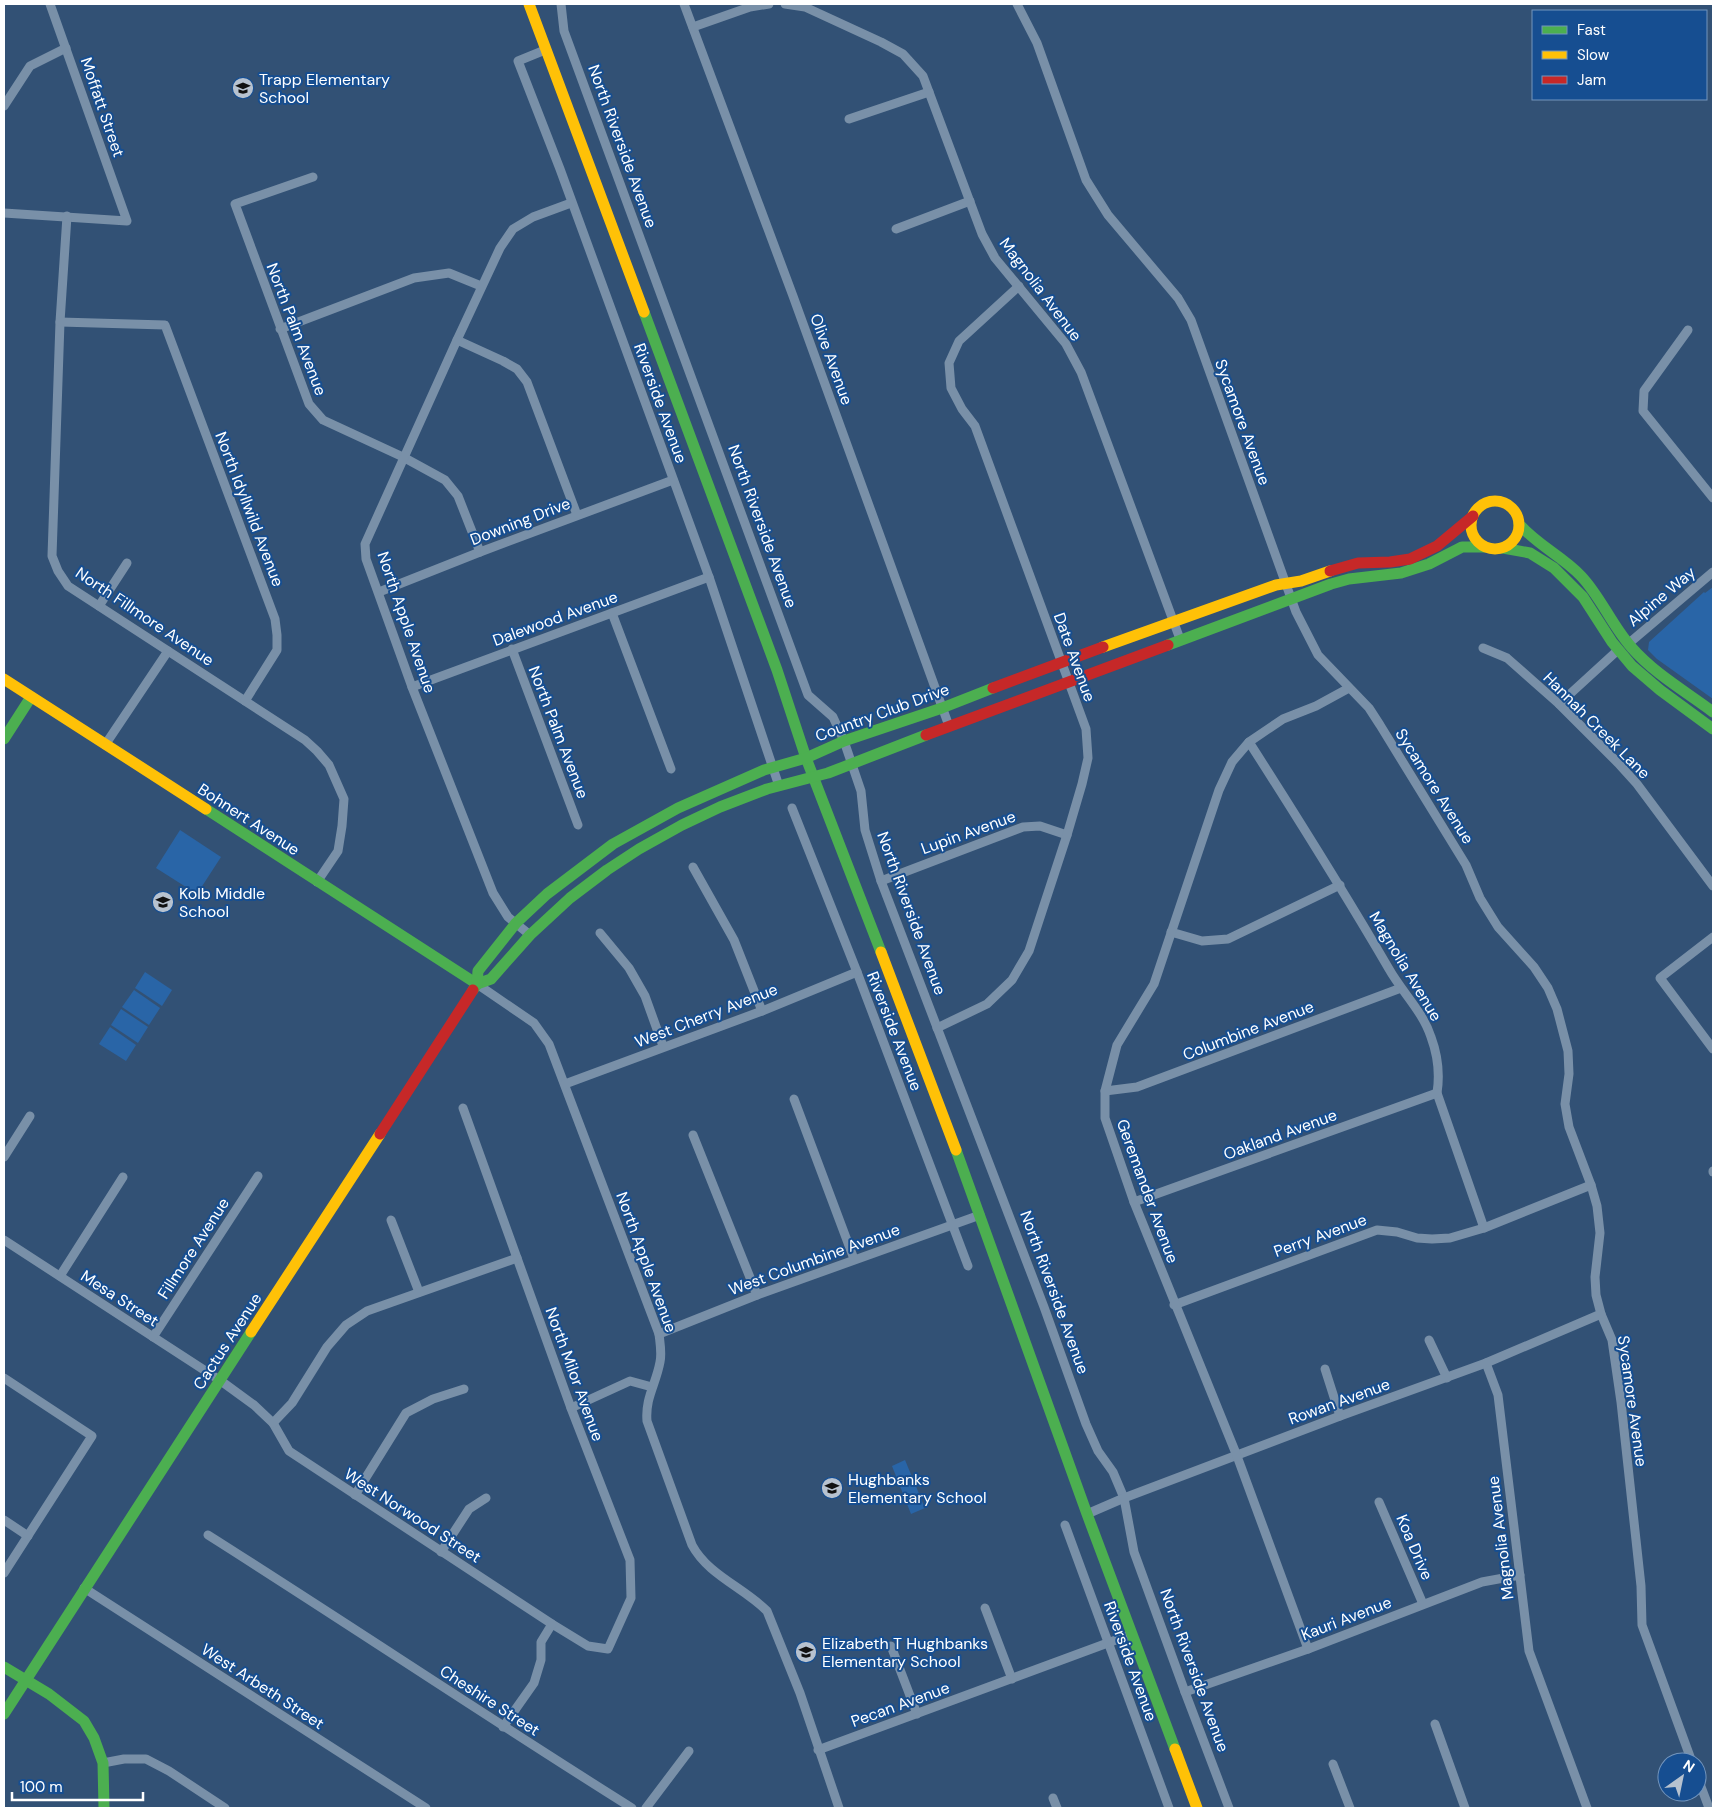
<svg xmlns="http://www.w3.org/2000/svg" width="1717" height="1812" font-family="'DM Sans',sans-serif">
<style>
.green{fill:#2965a7}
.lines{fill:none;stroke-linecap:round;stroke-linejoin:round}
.street{stroke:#7990a8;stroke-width:9}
.fast{stroke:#4caf50;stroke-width:11}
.slow{stroke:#ffc107;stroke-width:11}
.jam{stroke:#c62828;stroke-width:11}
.labels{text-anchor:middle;stroke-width:4;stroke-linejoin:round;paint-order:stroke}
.poi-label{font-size:16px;fill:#fff;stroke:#164e91;text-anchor:start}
.street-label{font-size:16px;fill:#fff;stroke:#164e91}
</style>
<rect width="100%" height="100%" fill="#325175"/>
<g class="green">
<polygon points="1713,587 1713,699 1657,659 1648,650 1649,642 1704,592 1705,593"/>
<polygon points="180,830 221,857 197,894 156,868"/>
<polygon points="145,972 172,990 162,1006 135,988"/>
<polygon points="134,990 160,1008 149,1025 122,1007"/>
<polygon points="121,1009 148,1027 138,1043 111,1025"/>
<polygon points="110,1027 136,1045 126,1061 99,1044"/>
<polygon points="905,1460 925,1508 911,1514 892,1466"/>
</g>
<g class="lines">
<g class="street">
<polyline points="561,4 564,31 808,695 833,717 844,741 861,791 865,830 881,881 1044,1307 1086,1424 1098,1451 1113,1472 1124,1498 1134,1552 1185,1692 1229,1808"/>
<polyline points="684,4 793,296 949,726"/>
<polyline points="785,4 805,7 881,42 903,54 923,76 982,234 995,258 1066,344 1081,372 1180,639"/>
<polyline points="1017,4 1037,43 1086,180 1108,215 1178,298 1191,320 1296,612 1318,655 1369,708 1380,725 1466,865 1480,898 1498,927 1534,967 1548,988 1557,1009 1568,1051 1569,1074 1565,1104 1569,1127 1591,1185 1597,1206 1600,1233 1595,1277 1596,1295 1601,1314 1612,1340 1621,1402 1641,1586 1642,1625 1692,1762"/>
<polyline points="693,27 750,7 769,4"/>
<polyline points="545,50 518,61 560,169 709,577 779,786"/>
<polyline points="4,106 30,66 66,48"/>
<polyline points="849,119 929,92"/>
<polyline points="313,177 235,204 309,404 323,420 403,457 445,480 458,496 480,552"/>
<polyline points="4,213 127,221 50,4"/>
<polyline points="67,216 60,322 52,556 58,571 68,586 305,740 317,751 329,765 344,799 342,826 338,851 317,882"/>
<polyline points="896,229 970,201"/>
<polyline points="60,322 165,325 275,619 277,635 277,650 245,701"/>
<polyline points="280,329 414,278 449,273 481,286"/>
<polyline points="1688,330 1644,391 1643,411 1713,498"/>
<polyline points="457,340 503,361 517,369 527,382 577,515"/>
<polyline points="379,592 480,552 673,480"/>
<polyline points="99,606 127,563"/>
<polyline points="612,613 671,769"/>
<polyline points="1628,644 1713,572"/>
<polyline points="1483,648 1507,658 1559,704 1618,763 1637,784 1713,886"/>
<polyline points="512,649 578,825"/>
<polyline points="412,687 709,577"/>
<polyline points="1559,704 1618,650"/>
<path d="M1249,742C1297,817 1344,892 1389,969C1402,992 1423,1012 1431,1037C1438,1056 1440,1074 1437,1093L1484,1228"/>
<polyline points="105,745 168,651"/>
<polyline points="792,808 857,972 968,1266"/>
<polyline points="693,867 734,940 762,1011"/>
<polyline points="881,881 1023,827 1040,826 1067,835"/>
<polyline points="1171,932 1202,941 1228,939 1340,885"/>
<polyline points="600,933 629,968 645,996 663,1046"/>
<polyline points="530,935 508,917 493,893 412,687 366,559 365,544 457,340 500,248 513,229 533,217 571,203"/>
<polyline points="1713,937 1660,978 1713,1049"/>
<path d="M477,984L534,1023L549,1044L659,1334C660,1343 662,1353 660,1362C656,1384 645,1398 647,1421L692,1545C708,1575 743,1587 767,1611L800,1693L839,1808"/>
<polyline points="937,1028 987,1004 1012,980 1029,951 1067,835 1082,784 1088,758 1086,729 975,426 962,409 951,388 949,363 959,341 1019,286"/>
<polyline points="565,1084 762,1011 857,972"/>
<polyline points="1105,1091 1137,1087 1401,988"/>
<polyline points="794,1099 854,1259"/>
<polyline points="693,1135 757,1295"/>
<polyline points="4,1157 30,1116"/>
<polyline points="1713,1172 1713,1171"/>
<polyline points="1134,1202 1437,1093"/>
<polyline points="391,1220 419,1292"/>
<polyline points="4,1240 221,1381 254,1405 273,1423 289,1451 552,1624 588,1646 608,1649 631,1598 630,1560 571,1408 463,1108"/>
<polyline points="60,1276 123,1177"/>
<polyline points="1174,1305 1377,1230 1397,1232 1417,1238 1432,1239 1450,1238 1484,1228 1591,1185"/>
<polyline points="659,1334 757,1295 980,1215"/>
<polyline points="153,1337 258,1176"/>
<polyline points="1429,1340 1447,1378"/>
<polyline points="1486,1363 1498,1395 1529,1651 1587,1808"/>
<polyline points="1325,1369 1340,1416"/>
<polyline points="4,1378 92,1436 4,1573"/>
<polyline points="571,1408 630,1381 652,1387"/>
<polyline points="273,1423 292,1403 327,1347 346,1325 367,1311 517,1258"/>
<polyline points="355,1495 406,1413 433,1399 464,1389"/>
<polyline points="1379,1502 1423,1604"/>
<polyline points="1087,1514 1124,1498 1340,1416 1486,1363 1601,1314"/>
<polyline points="4,1520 28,1536"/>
<polyline points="1065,1525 1169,1808"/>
<path d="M208,1535C350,1625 490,1719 632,1808"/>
<polyline points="441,1552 469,1509 486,1498"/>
<polyline points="84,1588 426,1808"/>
<polyline points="985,1608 1012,1679"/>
<polyline points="891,1646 917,1714"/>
<polyline points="1308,1649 1237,1456 1134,1202 1105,1118 1105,1091 1117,1045 1154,984 1219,790 1232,762 1249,742 1283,719 1316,706 1349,688"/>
<polyline points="1185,1692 1308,1649 1482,1582 1520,1575"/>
<polyline points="1435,1724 1465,1808"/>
<polyline points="503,1727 534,1683 541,1660 541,1642 552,1624"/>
<polyline points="818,1750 1132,1634"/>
<polyline points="103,1763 124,1759 146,1759 169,1771 225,1808"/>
<polyline points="1333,1764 1350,1808"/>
<polyline points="1697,1776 1709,1808"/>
<polyline points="1053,1798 1057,1808"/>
<polyline points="646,1808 689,1751"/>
</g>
<g class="fast">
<polyline points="644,312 777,670 806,758 881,952"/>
<path d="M1519,524C1537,545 1562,556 1581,576C1601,597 1612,626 1632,648C1655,674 1685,691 1713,712"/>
<polyline points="1503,548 1530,553 1554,568 1583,597 1612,642 1632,666 1660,690 1713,729"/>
<polyline points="1168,645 1331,584 1349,579 1401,573 1429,564 1462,547 1484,547"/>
<polyline points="4,739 31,697"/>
<polyline points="206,809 477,984"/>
<polyline points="477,984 491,979 530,935 570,898 607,870 639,849 682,825 720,807 767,789 828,773 926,735"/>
<polyline points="473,990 477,984 478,971 516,923 547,894 613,844 678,808 764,770 806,758 844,741 942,708 993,688"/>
<polyline points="956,1150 1087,1514 1175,1749"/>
<polyline points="4,1667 49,1694 84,1721 94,1738 103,1763 104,1808"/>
<polyline points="4,1714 251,1332"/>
</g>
<g class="slow">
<polyline points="529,4 644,312"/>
<circle cx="1495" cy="525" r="24"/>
<polyline points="1103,647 1276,585 1301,581 1330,571"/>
<polyline points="4,679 206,809"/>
<polyline points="881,952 956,1150"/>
<polyline points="251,1332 380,1134"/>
<polyline points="1175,1749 1197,1808"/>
</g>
<g class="jam">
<polyline points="1330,571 1358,563 1390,562 1410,559 1437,546 1473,516"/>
<polyline points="993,688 1103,647"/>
<polyline points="926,735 1168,645"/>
<polyline points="380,1134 473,990"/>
</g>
</g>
<defs>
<g id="school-disc" transform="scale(1.125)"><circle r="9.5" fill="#b7c2cf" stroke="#164e91"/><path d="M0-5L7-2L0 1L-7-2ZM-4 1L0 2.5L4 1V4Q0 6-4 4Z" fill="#111"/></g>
</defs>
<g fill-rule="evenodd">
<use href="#school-disc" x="243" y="88"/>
<use href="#school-disc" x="163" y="902"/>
<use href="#school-disc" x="832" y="1488"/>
<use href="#school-disc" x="806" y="1652"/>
</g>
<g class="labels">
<g class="poi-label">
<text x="259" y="85">Trapp Elementary<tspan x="259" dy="18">School</tspan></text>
<text x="179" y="899">Kolb Middle<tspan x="179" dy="18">School</tspan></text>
<text x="848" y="1485">Hughbanks<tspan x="848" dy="18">Elementary School</tspan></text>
<text x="822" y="1649">Elizabeth T Hughbanks<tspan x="822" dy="18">Elementary School</tspan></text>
</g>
<g class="street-label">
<text transform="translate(103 107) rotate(71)" y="6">Moffatt Street</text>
<text transform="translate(623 146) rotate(70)" y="6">North Riverside Avenue</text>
<text transform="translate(1041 289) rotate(53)" y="6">Magnolia Avenue</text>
<text transform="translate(297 329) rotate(69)" y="6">North Palm Avenue</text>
<text transform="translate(832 359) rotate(70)" y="6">Olive Avenue</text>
<text transform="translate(661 403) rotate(70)" y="6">Riverside Avenue</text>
<text transform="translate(1243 422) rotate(70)" y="6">Sycamore Avenue</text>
<text transform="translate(250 509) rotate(69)" y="6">North Idyllwild Avenue</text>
<text transform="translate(520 521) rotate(-21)" y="6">Downing Drive</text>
<text transform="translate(763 526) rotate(70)" y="6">North Riverside Avenue</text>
<text transform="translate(1661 596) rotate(-40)" y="6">Alpine Way</text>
<text transform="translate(145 616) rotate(34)" y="6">North Fillmore Avenue</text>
<text transform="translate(555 618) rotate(-20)" y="6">Dalewood Avenue</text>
<text transform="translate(407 622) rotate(71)" y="6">North Apple Avenue</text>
<text transform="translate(1075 657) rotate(70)" y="6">Date Avenue</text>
<text transform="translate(882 712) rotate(-20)" y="6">Country Club Drive</text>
<text transform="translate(1597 725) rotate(45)" y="6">Hannah Creek Lane</text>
<text transform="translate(559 732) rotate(69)" y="6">North Palm Avenue</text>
<text transform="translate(1435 786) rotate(58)" y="6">Sycamore Avenue</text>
<text transform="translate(249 819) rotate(33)" y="6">Bohnert Avenue</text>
<text transform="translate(968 832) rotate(-20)" y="6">Lupin Avenue</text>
<text transform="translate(912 913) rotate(70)" y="6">North Riverside Avenue</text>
<text transform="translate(1406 966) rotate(59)" y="6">Magnolia Avenue</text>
<text transform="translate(706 1015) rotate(-21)" y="6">West Cherry Avenue</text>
<text transform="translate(1248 1030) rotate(-21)" y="6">Columbine Avenue</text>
<text transform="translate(895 1031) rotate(69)" y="6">Riverside Avenue</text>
<text transform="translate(1280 1134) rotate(-20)" y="6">Oakland Avenue</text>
<text transform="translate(1148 1191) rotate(70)" y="6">Geremander Avenue</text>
<text transform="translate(1320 1235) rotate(-20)" y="6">Perry Avenue</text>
<text transform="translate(193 1248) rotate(-57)" y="6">Fillmore Avenue</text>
<text transform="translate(814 1259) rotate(-20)" y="6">West Columbine Avenue</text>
<text transform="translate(647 1262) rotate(70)" y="6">North Apple Avenue</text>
<text transform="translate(1055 1292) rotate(70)" y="6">North Riverside Avenue</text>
<text transform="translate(120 1298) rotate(33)" y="6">Mesa Street</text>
<text transform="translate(227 1341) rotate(-57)" y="6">Cactus Avenue</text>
<text transform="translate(575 1374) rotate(70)" y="6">North Milor Avenue</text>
<text transform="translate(1339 1401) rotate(-20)" y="6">Rowan Avenue</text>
<text transform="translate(1633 1401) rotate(82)" y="6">Sycamore Avenue</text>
<text transform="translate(413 1515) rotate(33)" y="6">West Norwood Street</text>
<text transform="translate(1500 1538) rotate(-97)" y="6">Magnolia Avenue</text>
<text transform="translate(1415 1547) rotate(67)" y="6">Koa Drive</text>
<text transform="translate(1346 1618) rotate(-21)" y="6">Kauri Avenue</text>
<text transform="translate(1131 1661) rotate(70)" y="6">Riverside Avenue</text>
<text transform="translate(1195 1670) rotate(70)" y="6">North Riverside Avenue</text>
<text transform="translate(263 1686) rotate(33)" y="6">West Arbeth Street</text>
<text transform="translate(490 1700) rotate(33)" y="6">Cheshire Street</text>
<text transform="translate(900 1704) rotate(-20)" y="6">Pecan Avenue</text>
</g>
</g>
<rect width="1717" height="1812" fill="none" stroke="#ffffff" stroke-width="10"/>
<rect x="1532" y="10" width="175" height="90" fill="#164e91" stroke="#7395bd"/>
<rect x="1542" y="26" width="25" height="8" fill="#4caf50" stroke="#7395bd"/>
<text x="1577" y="35" font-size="15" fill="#ffffff">Fast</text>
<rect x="1542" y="51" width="25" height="8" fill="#ffc107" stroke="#7395bd"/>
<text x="1577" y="60" font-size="15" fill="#ffffff">Slow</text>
<rect x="1542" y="76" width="25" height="8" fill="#c62828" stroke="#7395bd"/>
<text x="1577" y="85" font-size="15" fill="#ffffff">Jam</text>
<g transform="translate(1682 1777) rotate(33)"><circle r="24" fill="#164e91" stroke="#7395bd"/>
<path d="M0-4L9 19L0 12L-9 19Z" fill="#b7c2cf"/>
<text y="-8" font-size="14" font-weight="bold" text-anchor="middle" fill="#ffffff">N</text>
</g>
<path d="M12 1792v8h131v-8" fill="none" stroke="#ffffff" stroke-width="2.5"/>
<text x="20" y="1792" font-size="15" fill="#ffffff" stroke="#164e91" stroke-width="4" paint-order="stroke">100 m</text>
</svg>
